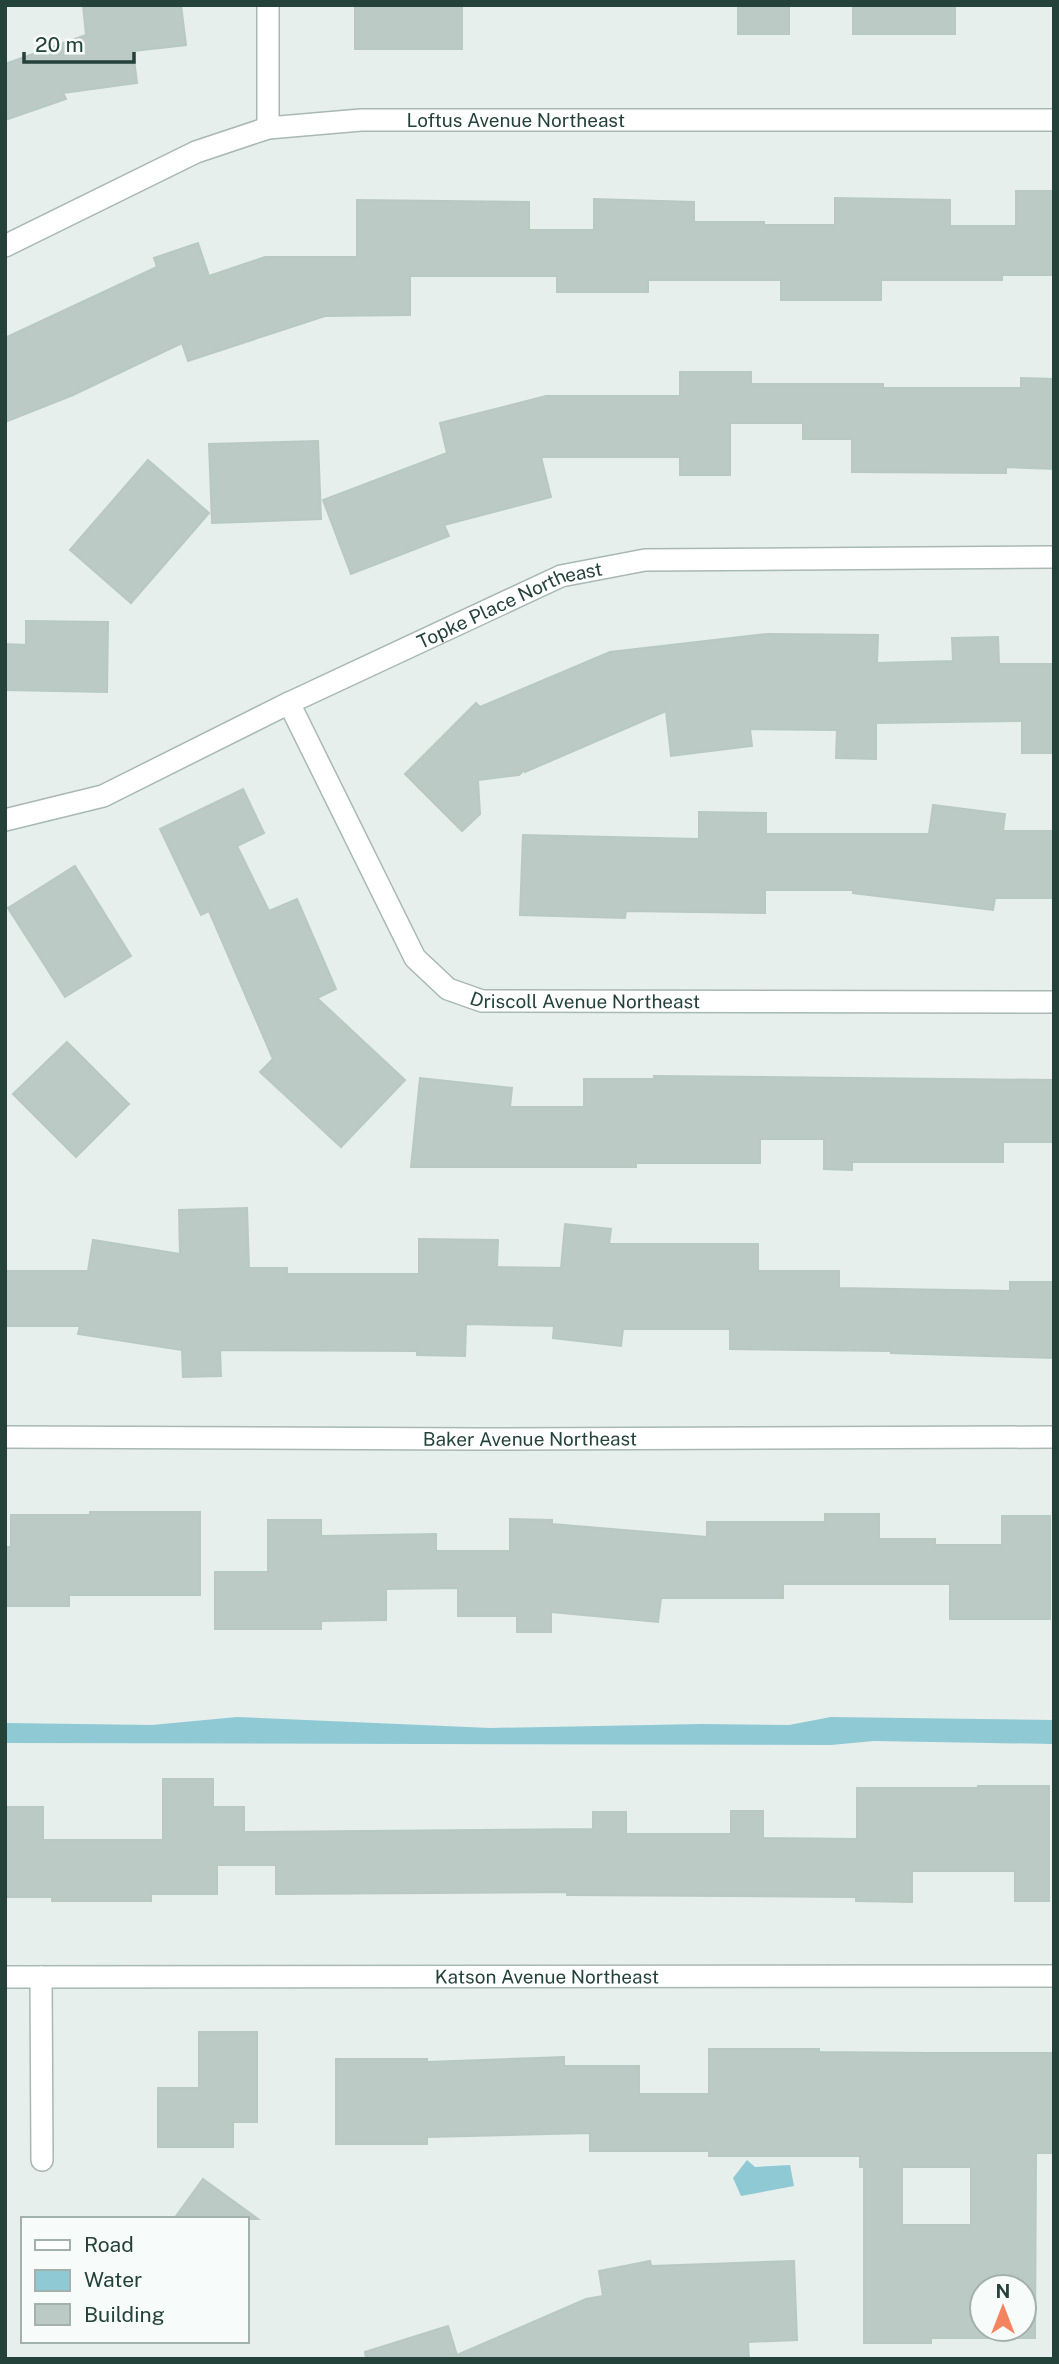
<svg xmlns="http://www.w3.org/2000/svg" width="1059" height="2364" font-family="'Public Sans',sans-serif">
<style>
.water{fill:#8ec9d4}
.building{fill:#bbcac4;stroke:#b8c9c2;stroke-width:2;fill-rule:evenodd}
.lines{fill:none;stroke-linecap:round;stroke-linejoin:round}
.street-casing{stroke:#a8b8b2;stroke-width:24}
.street{stroke:#fff;stroke-width:21}
.labels{text-anchor:middle;stroke-width:7;stroke-linejoin:round;paint-order:stroke}
.street-label{font-size:19px;fill:#24423a;stroke:#f7fbf9}
</style>
<rect width="100%" height="100%" fill="#e6efeb"/>
<g class="water">
<polygon points="237,1717 490,1728 701,1724 789,1725 831,1717 1054,1720 1054,1744 874,1741 831,1745 5,1743 5,1723 152,1725"/>
<polygon points="747,2160 755,2167 790,2165 794,2186 741,2196 733,2178"/>
</g>
<g class="building">
<polygon points="83,5 181,5 186,45 133,51 137,83 63,93 66,99 5,120 5,64 86,35"/>
<rect x="355" y="5" width="107" height="44"/>
<rect x="738" y="5" width="51" height="29"/>
<rect x="853" y="5" width="102" height="29"/>
<polygon points="1016,191 1054,191 1054,275 1002,275 1002,280 881,280 881,300 781,300 781,280 648,280 648,292 557,292 557,276 410,276 410,315 325,316 188,361 182,343 73,395 5,422 5,338 157,267 154,258 198,243 209,276 265,257 357,257 357,200 529,202 529,230 594,230 594,199 694,202 694,222 764,222 764,225 835,225 835,198 950,200 950,226 1016,226"/>
<polygon points="680,372 751,372 751,384 883,384 883,388 1021,388 1021,378 1054,379 1054,469 1006,467 1006,473 852,472 852,439 803,439 803,423 730,423 730,475 680,475 680,457 541,457 551,497 444,525 449,536 351,574 323,500 447,453 440,423 546,396 680,396"/>
<polygon points="318,441 321,519 212,523 209,444"/>
<polygon points="148,460 209,513 131,603 70,550"/>
<polygon points="26,621 108,622 107,692 5,690 5,644 26,645"/>
<polygon points="767,634 878,635 877,663 953,661 952,638 998,637 999,664 1054,664 1054,753 1022,753 1022,721 876,723 876,759 836,758 837,730 750,729 752,746 671,756 666,711 525,772 525,769 519,775 478,780 480,814 462,831 405,774 476,703 480,707 610,652"/>
<polygon points="243,789 264,833 237,846 269,911 297,899 336,989 317,998 405,1080 341,1147 260,1072 273,1059 209,911 201,915 160,829"/>
<polygon points="933,805 1005,814 1003,831 1054,831 1054,898 995,898 993,910 853,893 853,890 765,890 765,913 626,911 625,918 520,915 523,835 699,839 699,812 766,813 766,834 929,834"/>
<polygon points="75,866 131,956 65,997 8,908"/>
<polygon points="67,1042 129,1104 76,1157 13,1094"/>
<polygon points="654,1076 1054,1080 1054,1142 1003,1142 1003,1162 852,1162 852,1170 824,1169 824,1139 760,1139 760,1163 636,1163 636,1167 411,1167 420,1078 512,1088 510,1107 584,1107 584,1079 654,1079"/>
<polygon points="247,1208 249,1268 287,1268 287,1274 419,1274 419,1239 498,1240 497,1267 561,1268 565,1224 611,1229 609,1244 758,1244 758,1271 839,1271 839,1288 1010,1291 1010,1282 1054,1282 1054,1358 891,1353 891,1351 730,1349 730,1329 623,1329 621,1346 553,1338 554,1326 466,1324 465,1356 417,1355 417,1351 220,1350 221,1376 183,1377 182,1350 78,1334 80,1326 5,1326 5,1271 88,1271 93,1240 180,1254 179,1210"/>
<polygon points="90,1512 200,1512 200,1595 69,1595 69,1606 5,1606 5,1547 11,1547 11,1515 90,1515"/>
<polygon points="825,1514 879,1514 879,1539 935,1539 935,1545 1002,1545 1002,1516 1050,1516 1050,1619 950,1619 950,1584 783,1584 783,1598 661,1598 658,1622 551,1612 551,1632 517,1632 517,1616 458,1616 458,1588 386,1589 386,1620 321,1621 321,1629 215,1629 215,1572 268,1572 268,1520 321,1520 321,1536 436,1534 436,1551 510,1551 510,1519 552,1520 552,1524 707,1537 707,1522 825,1522"/>
<polygon points="163,1779 213,1779 213,1807 244,1807 244,1832 593,1829 593,1812 626,1812 626,1834 731,1834 731,1811 763,1811 763,1838 857,1839 857,1788 978,1788 978,1786 1049,1786 1049,1901 1015,1901 1015,1871 912,1871 912,1902 856,1901 856,1897 567,1895 567,1892 276,1894 276,1865 217,1865 217,1894 151,1894 151,1901 52,1901 52,1897 5,1897 5,1807 43,1807 43,1840 163,1840"/>
<polygon points="199,2032 257,2032 257,2122 233,2122 233,2147 158,2147 158,2088 199,2088"/>
<path d="M709,2049H819V2052L927,2053H1054V2153H1036L1035,2338H931V2343H864V2167H860V2156H709V2151H590V2133L427,2137V2144H336V2059H427V2062L564,2057V2066H639V2094H709ZM902,2167H971V2225H902ZM982,2287H1024V2329H982Z"/>
<polygon points="203,2179 258,2219 174,2219"/>
<polygon points="650,2261 651,2266 794,2261 797,2340 748,2342 749,2359 366,2359 365,2352 448,2326 457,2355 586,2299 603,2296 599,2271"/>
</g>
<g class="lines">
<g class="street-casing">
<g id="street">
<polyline points="268,128 268,5"/>
<path id="s1" d="M5,246L196,152L268,128L361,120H1054"/>
<path id="s2" d="M289,703L415,958L448,989L482,1001L1054,1002"/>
<path id="s3" d="M5,820L103,796L289,703L561,576L645,560L1054,557"/>
<path id="s4" d="M5,1437L476,1439L1054,1437"/>
<path id="s5" d="M5,1977L1054,1976"/>
<polyline points="41,1977 42,2160"/>
</g>
</g>
<use href="#street" class="street"/>
</g>
<g class="labels">
<g class="street-label">
<text dy="7" stroke="none"><textPath href="#s1" startOffset="537">Loftus Avenue Northeast</textPath></text>
<text dy="7" stroke="none"><textPath href="#s3" startOffset="551">Topke Place Northeast</textPath></text>
<text dy="7" stroke="none"><textPath href="#s2" startOffset="469">Driscoll Avenue Northeast</textPath></text>
<text dy="7" stroke="none"><textPath href="#s4" startOffset="525">Baker Avenue Northeast</textPath></text>
<text dy="7" stroke="none"><textPath href="#s5" startOffset="542">Katson Avenue Northeast</textPath></text>
</g>
</g>
<rect width="1059" height="2364" fill="none" stroke="#24423a" stroke-width="14"/>
<rect x="21" y="2217" width="228" height="126" fill="#f7fbf9" stroke="#a3b1ad" stroke-width="2"/>
<rect x="35" y="2240" width="35" height="10" fill="#ffffff" stroke="#a3b1ad" stroke-width="2"/>
<text x="84" y="2252" font-size="21" fill="#24423a">Road</text>
<rect x="35" y="2270" width="35" height="21" fill="#8ec9d4" stroke="#a3b1ad" stroke-width="2"/>
<text x="84" y="2287" font-size="21" fill="#24423a">Water</text>
<rect x="35" y="2304" width="35" height="21" fill="#bbcac4" stroke="#a3b1ad" stroke-width="2"/>
<text x="84" y="2322" font-size="21" fill="#24423a">Building</text>
<g transform="translate(1003 2308)"><circle r="33" fill="#f7fbf9" stroke="#a3b1ad" stroke-width="2"/>
<path d="M0-5L12 26L0 18L-12 26Z" fill="#f4845f"/>
<text y="-10" font-size="19" font-weight="bold" text-anchor="middle" fill="#24423a">N</text>
</g>
<path d="M24 52v10h110v-10" fill="none" stroke="#24423a" stroke-width="3.5"/>
<text x="35" y="52" font-size="21" fill="#24423a" stroke="#f7fbf9" stroke-width="5" paint-order="stroke">20 m</text>
</svg>
